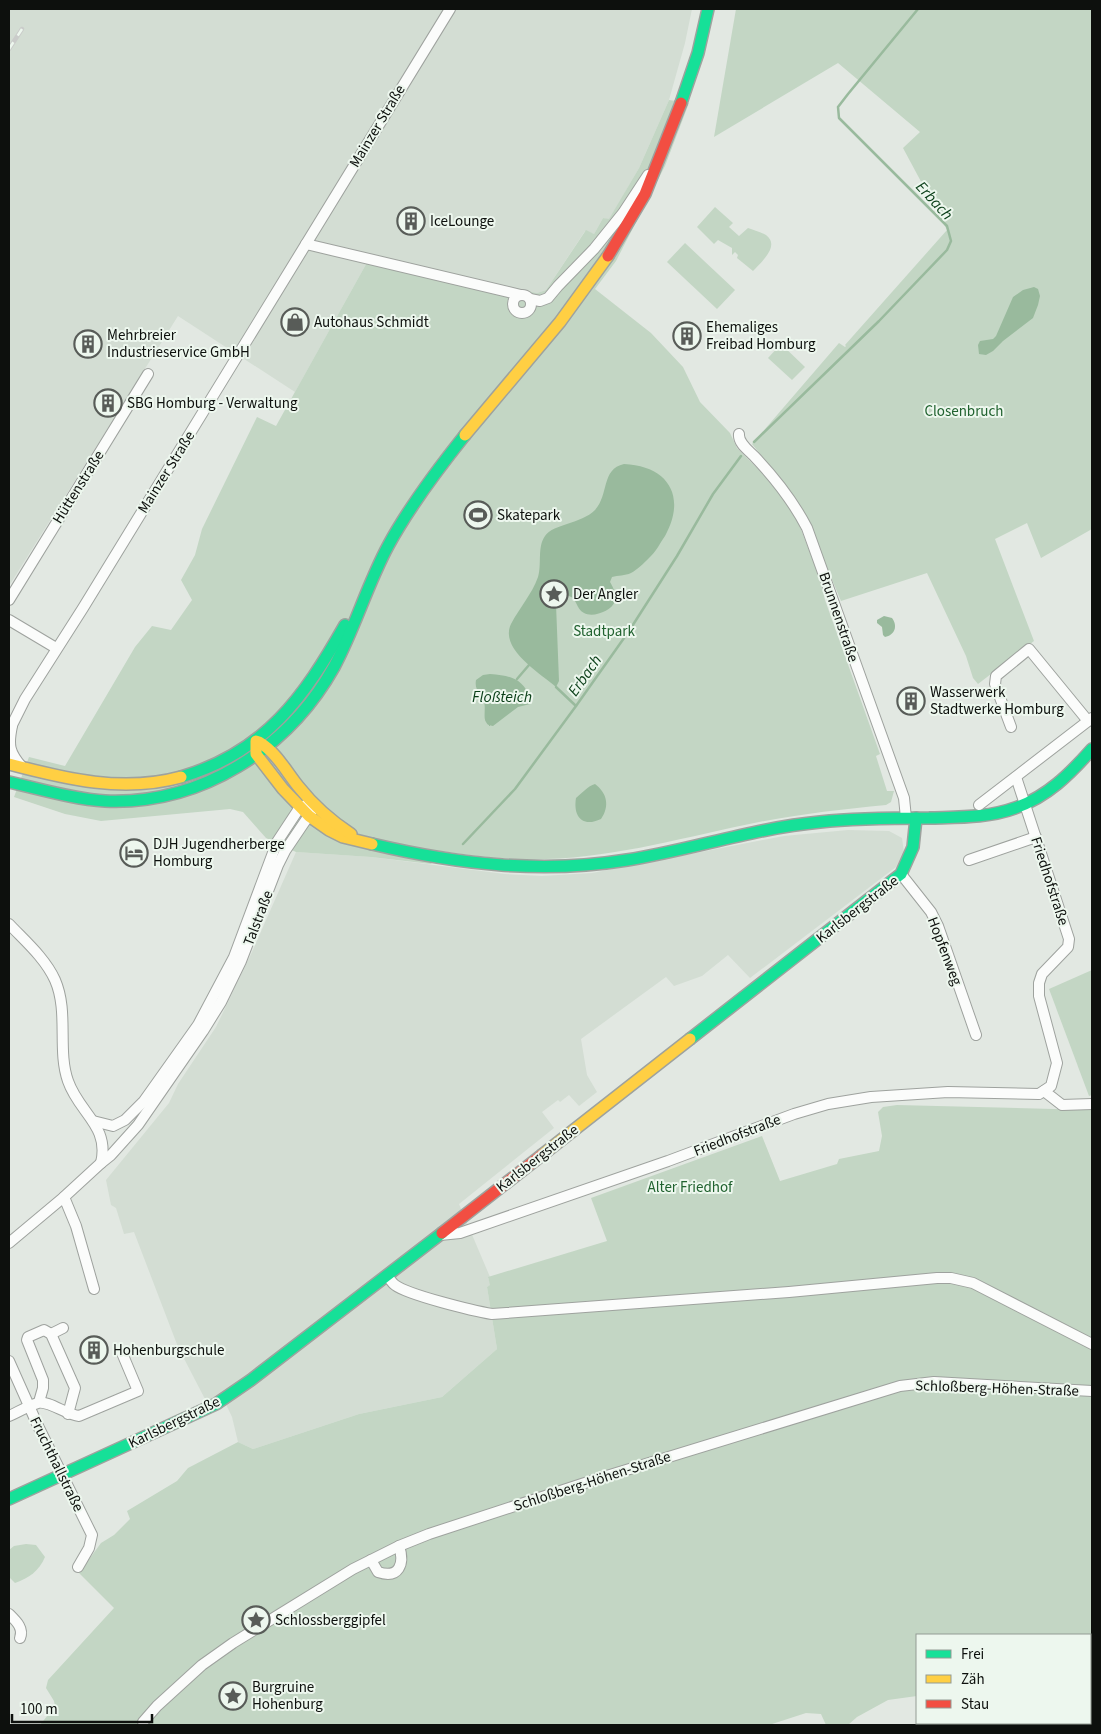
<svg xmlns="http://www.w3.org/2000/svg" width="1101" height="1734" font-family="'Source Sans 3',sans-serif">
<style>
.built{fill:#d3ddd3}
.green{fill:#c3d6c4}
.water{fill:#99ba9d}
.lines{fill:none;stroke-linecap:round;stroke-linejoin:round}
.stream{stroke:#99ba9d;stroke-width:2.5}
.street-casing{stroke:#9ea29e;stroke-width:12}
.fast-casing{stroke:#9ea29e;stroke-width:14}
.slow-casing{stroke:#9ea29e;stroke-width:14}
.jam-casing{stroke:#9ea29e;stroke-width:14}
.street{stroke:#fbfcfb;stroke-width:10}
.fast{stroke:#16e098;stroke-width:11}
.slow{stroke:#ffcf43;stroke-width:11}
.jam{stroke:#f24e42;stroke-width:11}
.rail-casing{stroke:#caccca;stroke-width:4.5}
.rail{stroke:#edf7ee;stroke-width:2.5;stroke-dasharray:8;stroke-linecap:butt}
.labels{text-anchor:middle;stroke-width:4;stroke-linejoin:round;paint-order:stroke}
.street-label{font-size:15px;fill:#0d100d;stroke:#edf7ee}
.poi-label{font-size:15px;fill:#0d100d;stroke:#edf7ee;text-anchor:start}
.park-label{font-size:15px;fill:#20622f;stroke:#edf7ee}
.water-label{font-size:16px;font-style:italic;fill:#093e17;stroke:#edf7ee}
</style>
<rect width="100%" height="100%" fill="#e2e8e2"/>
<g class="built">
<polygon points="9,9 692,9 685,43 669,100 639,168 609,220 603,218 594,234 585,231 546,290 537,293 370,257 295,392 178,316 9,586"/>
<polygon points="848,830 889,831 902,838 904,853 896,867 750,978 728,955 702,976 674,986 666,977 581,1039 587,1075 597,1092 579,1106 569,1095 560,1102 558,1100 542,1112 554,1128 459,1204 490,1277 488,1278 491,1285 487,1287 497,1349 442,1397 359,1414 253,1449 238,1442 232,1417 221,1394 206,1401 178,1347 134,1232 124,1234 116,1208 111,1205 106,1180 169,1103 178,1084 216,1027 252,952 296,852 371,857 505,874 542,876 592,873 784,836"/>
</g>
<g class="green">
<polygon points="736,9 1092,9 1092,529 1041,558 1027,523 995,539 1034,641 978,684 973,678 966,656 927,573 841,601 806,518 778,476 752,444 839,343 845,347 846,346 845,345 947,230 903,148 920,132 838,63 714,137"/>
<path d="M669,100L689,103L665,166L616,261L595,289L651,333L683,367L700,402L730,433L737,448L767,478L794,511L820,579L825,600L880,754L876,756L887,791H894L891,802L886,805C843,809 801,814 759,822C688,836 619,857 546,859C511,861 476,856 441,851L431,864L371,857L296,852L266,838L243,812L230,809L101,821L65,814L14,797L29,757L65,766L135,647L152,626L171,630L192,600L181,580L195,555L202,529L257,417L276,426L370,257L537,293L546,290L586,230L594,234L603,218L609,219L639,168Z"/>
<path d="M715,207L733,223L729,227L739,236L748,228C753,230 761,232 766,235C781,246 760,263 753,271L737,258L738,255L735,252L732,255V248L718,240L714,244L697,227Z"/>
<polygon points="685,243 735,290 717,309 667,262"/>
<polygon points="781,344 805,367 792,380 768,358"/>
<polygon points="1092,970 1092,1095 1089,1096 1049,989"/>
<polygon points="897,1105 1092,1110 1092,1725 1012,1725 1011,1723 1090,1723 1090,1635 917,1635 917,1696 888,1700 857,1717 848,1725 826,1725 821,1714 806,1713 769,1725 40,1725 55,1706 54,1701 46,1688 48,1680 114,1608 79,1573 101,1543 114,1535 130,1519 127,1511 177,1481 188,1468 238,1442 253,1449 359,1414 442,1397 497,1349 487,1287 490,1285 488,1277 607,1241 591,1198 762,1136 780,1181 837,1164 839,1159 879,1151 882,1136 878,1112 883,1107"/>
<path d="M26,1544L36,1545L45,1557C39,1571 29,1578 15,1583L9,1577V1550L14,1546Z"/>
</g>
<g class="water">
<polygon points="1034,287 1038,289 1040,296 1038,305 1033,318 1003,341 993,351 986,355 979,354 978,345 980,341 993,339 996,336 1013,297 1023,290"/>
<path d="M624,464C668,466 687,496 665,536C660,543 656,552 649,558C644,563 637,570 631,573C625,576 618,575 612,577L610,582C613,587 617,595 615,601C612,611 593,618 584,613C576,609 577,598 569,596C562,595 559,600 556,604L559,681L556,687C540,673 499,649 511,624C520,607 532,594 538,577C542,565 537,547 545,536C553,524 581,524 595,510C609,495 601,469 624,464Z"/>
<path d="M884,616L892,618C898,626 895,635 885,637L883,635L882,627L877,623V620Z"/>
<path d="M490,674C512,676 522,678 531,699L530,704L518,707L493,726C490,725 488,726 486,722C483,718 486,708 484,702C482,692 474,692 476,680L483,675Z"/>
<path d="M595,784C607,793 610,806 601,819C582,828 573,816 576,798C582,793 588,786 595,784Z"/>
</g>
<g class="lines">
<g class="stream">
<polyline points="754,442 879,321 947,250 951,241 947,226 839,118 838,107 848,94 918,9"/>
<polyline points="517,679 529,665"/>
<polyline points="556,687 576,706"/>
<polyline points="463,844 515,789 576,706 629,631 677,556 713,494 741,456"/>
</g>
<g class="street-casing">
<g id="street">
<polyline points="306,244 521,295"/>
<circle cx="522" cy="304" r="9"/>
<polyline points="530,299 540,301 548,298 558,286 594,249 623,213 648,175"/>
<path d="M739,434C738,443 748,450 754,456C775,478 793,501 807,528L904,798L906,818"/>
<polyline points="9,600 148,374"/>
<polyline points="9,620 56,648"/>
<path d="M12,726C8,745 9,752 22,767"/>
<polyline points="1011,727 995,684 996,676 1029,649 1088,721"/>
<polyline points="9,731 25,699 83,608 450,9"/>
<polyline points="979,805 1092,718"/>
<polyline points="969,860 1036,837"/>
<polyline points="901,874 931,912 938,926 976,1035"/>
<path d="M9,924C25,941 45,958 55,980C69,1012 57,1050 68,1081C79,1113 110,1126 101,1163"/>
<polyline points="1044,1091 1062,1105 1092,1104"/>
<polyline points="93,1121 113,1126 125,1120 144,1101 198,1025 234,957 277,842 300,807 306,805"/>
<polyline points="64,1197 76,1226 94,1289"/>
<polyline points="440,1235 460,1233 668,1161 794,1114 828,1104 871,1097 948,1092 1039,1094 1051,1086 1057,1063 1039,996 1039,983 1042,974 1068,947 1069,939 1016,777"/>
<polyline points="9,1243 64,1197 101,1163 111,1155 138,1125 203,1031 221,1002 241,961 278,865 285,851 312,811"/>
<path d="M387,1276C390,1279 392,1283 395,1285C408,1295 474,1311 492,1314L789,1292L937,1278H951L973,1283L1092,1344"/>
<polyline points="51,1334 63,1328"/>
<polyline points="9,1361 38,1426 92,1535 89,1548 78,1567"/>
<polyline points="39,1402 43,1388 43,1380 27,1340 28,1337 44,1330 51,1334 75,1388 68,1414"/>
<path d="M9,1416C18,1412 28,1406 38,1403C48,1400 67,1415 79,1416L138,1391L122,1353"/>
<path d="M371,1560L378,1572C399,1579 405,1564 399,1546"/>
<path d="M9,1614C16,1621 24,1628 20,1638"/>
<polyline points="143,1722 157,1706 202,1665 233,1643 353,1569 399,1546 429,1534 597,1479 900,1386 934,1382 1092,1391"/>
</g>
</g>
<g class="fast-casing">
<g id="fast">
<polyline points="681,103 698,53 708,9"/>
<path d="M181,777C266,752 304,697 345,625"/>
<path d="M9,782C40,789 73,799 105,801C201,805 288,749 334,667C355,628 367,585 388,546C409,507 437,470 465,435"/>
<path d="M372,844C457,864 541,874 627,860C691,850 754,828 820,822C856,818 892,818 929,818C958,817 988,818 1015,808C1047,797 1070,774 1092,749"/>
<polyline points="690,1039 901,874 913,847 916,818"/>
<polyline points="9,1499 216,1404 251,1380 442,1233"/>
</g>
</g>
<g class="slow-casing">
<g id="slow">
<polyline points="465,435 560,322 608,256"/>
<polyline points="256,741 256,754 283,789 309,816 329,830 343,837 372,844"/>
<path d="M259,742C276,752 286,771 298,786C313,805 331,821 351,834"/>
<path d="M9,764C66,779 123,793 181,777"/>
<polyline points="542,1155 690,1039"/>
</g>
</g>
<g class="jam-casing">
<g id="jam">
<polyline points="608,256 645,194 681,103"/>
<polyline points="442,1233 542,1155"/>
</g>
</g>
<use href="#street" class="street"/>
<use href="#fast" class="fast"/>
<use href="#slow" class="slow"/>
<use href="#jam" class="jam"/>
<g class="rail-casing">
<polyline id="rail" points="9,49 22,29"/>
</g>
<use href="#rail" class="rail"/>
</g>
<defs>
<g id="building-ring" transform="scale(1.4375)"><circle r="9.5" fill="#edf7ee" stroke="#585c58" stroke-width="1.5"/><path d="M-4-6H4V6H1V3H-1V6H-4ZM-2.5-4.3h1.7v1.8h-1.7ZM.8-4.3h1.7v1.8H.8ZM-2.5-1h1.7V.8h-1.7ZM.8-1h1.7V.8H.8Z" fill="#585c58"/></g>
<g id="shop-ring" transform="scale(1.4375)"><circle r="9.5" fill="#edf7ee" stroke="#585c58" stroke-width="1.5"/><path d="M-5-2.5h2.3a2.7 3.5 0 0 1 5.4 0H5L5.5 6h-11ZM-1.5-2.5h3a1.5 2.3 0 0 0-3 0Z" fill="#585c58"/></g>
<g id="stadium-ring" transform="scale(1.4375)"><circle r="9.5" fill="#edf7ee" stroke="#585c58" stroke-width="1.5"/><path d="M0-5a6.5 5 0 1 0 0 10a6.5 5 0 1 0 0-10ZM-3.5-1.8h7v3.6h-7Z" fill="#585c58"/></g>
<g id="sight-ring" transform="scale(1.4375)"><circle r="9.5" fill="#edf7ee" stroke="#585c58" stroke-width="1.5"/><path d="M0-6L1.8-2.2L6-1.7L2.9 1.2L3.7 5.4L0 3.3L-3.7 5.4L-2.9 1.2L-6-1.7L-1.8-2.2Z" fill="#585c58"/></g>
<g id="hotel-ring" transform="scale(1.4375)"><circle r="9.5" fill="#edf7ee" stroke="#585c58" stroke-width="1.5"/><path d="M-6-4.5h1.5V1H6V5H4.5V3h-9V5H-6ZM-4 0a1.8 1.8 0 1 1 3.6 0ZM.5 0V-2.5h3Q6-2.5 6 0Z" fill="#585c58"/></g>
</defs>
<g fill-rule="evenodd">
<use href="#building-ring" x="411" y="221"/>
<use href="#shop-ring" x="295" y="322"/>
<use href="#building-ring" x="687" y="336"/>
<use href="#building-ring" x="88" y="344"/>
<use href="#building-ring" x="108" y="403"/>
<use href="#stadium-ring" x="478" y="515"/>
<use href="#sight-ring" x="554" y="594"/>
<use href="#building-ring" x="911" y="701"/>
<use href="#hotel-ring" x="134" y="853"/>
<use href="#building-ring" x="94" y="1350"/>
<use href="#sight-ring" x="256" y="1620"/>
<use href="#sight-ring" x="233" y="1696"/>
</g>
<g class="labels">
<g class="street-label">
<text transform="translate(377 126) rotate(-59)" y="5">Mainzer Straße</text>
<text transform="translate(166 472) rotate(-58)" y="5">Mainzer Straße</text>
<text transform="translate(78 487) rotate(-58)" y="5">Hüttenstraße</text>
<text transform="translate(839 617) rotate(71)" y="5">Brunnenstraße</text>
<text transform="translate(1050 881) rotate(72)" y="5">Friedhofstraße</text>
<text transform="translate(857 909) rotate(-38)" y="5">Karlsbergstraße</text>
<text transform="translate(258 918) rotate(-69)" y="5">Talstraße</text>
<text transform="translate(945 951) rotate(69)" y="5">Hopfenweg</text>
<text transform="translate(737 1135) rotate(-21)" y="5">Friedhofstraße</text>
<text transform="translate(537 1158) rotate(-38)" y="5">Karlsbergstraße</text>
<text transform="translate(997 1388) rotate(2)" y="5">Schloßberg-Höhen-Straße</text>
<text transform="translate(174 1422) rotate(-26)" y="5">Karlsbergstraße</text>
<text transform="translate(57 1464) rotate(64)" y="5">Fruchthallstraße</text>
<text transform="translate(592 1481) rotate(-18)" y="5">Schloßberg-Höhen-Straße</text>
</g>
<g class="poi-label">
<text x="430" y="226">IceLounge</text>
<text x="314" y="327">Autohaus Schmidt</text>
<text x="706" y="332">Ehemaliges<tspan x="706" dy="17">Freibad Homburg</tspan></text>
<text x="107" y="340">Mehrbreier<tspan x="107" dy="17">Industrieservice GmbH</tspan></text>
<text x="127" y="408">SBG Homburg - Verwaltung</text>
<text x="497" y="520">Skatepark</text>
<text x="573" y="599">Der Angler</text>
<text x="930" y="697">Wasserwerk<tspan x="930" dy="17">Stadtwerke Homburg</tspan></text>
<text x="153" y="849">DJH Jugendherberge<tspan x="153" dy="17">Homburg</tspan></text>
<text x="113" y="1355">Hohenburgschule</text>
<text x="275" y="1625">Schlossberggipfel</text>
<text x="252" y="1692">Burgruine<tspan x="252" dy="17">Hohenburg</tspan></text>
</g>
<g class="park-label">
<text x="964" y="416">Closenbruch</text>
<text x="604" y="636">Stadtpark</text>
<text x="690" y="1192">Alter Friedhof</text>
</g>
<g class="water-label">
<text transform="translate(935 200) rotate(47)" y="6">Erbach</text>
<text transform="translate(584 675) rotate(-55)" y="6">Erbach</text>
<text x="502" y="702">Floßteich</text>
</g>
</g>
<rect width="1101" height="1734" fill="none" stroke="#0d100d" stroke-width="20"/>
<rect x="916" y="1634" width="175" height="90" fill="#edf7ee" stroke="#939b94"/>
<rect x="926" y="1650" width="25" height="8" fill="#16e098" stroke="#939b94"/>
<text x="961" y="1659" font-size="15" fill="#0d100d">Frei</text>
<rect x="926" y="1675" width="25" height="8" fill="#ffcf43" stroke="#939b94"/>
<text x="961" y="1684" font-size="15" fill="#0d100d">Zäh</text>
<rect x="926" y="1700" width="25" height="8" fill="#f24e42" stroke="#939b94"/>
<text x="961" y="1709" font-size="15" fill="#0d100d">Stau</text>
<path d="M12 1714v8h140v-8" fill="none" stroke="#0d100d" stroke-width="2.5"/>
<text x="20" y="1714" font-size="15" fill="#0d100d" stroke="#edf7ee" stroke-width="4" paint-order="stroke">100 m</text>
</svg>
